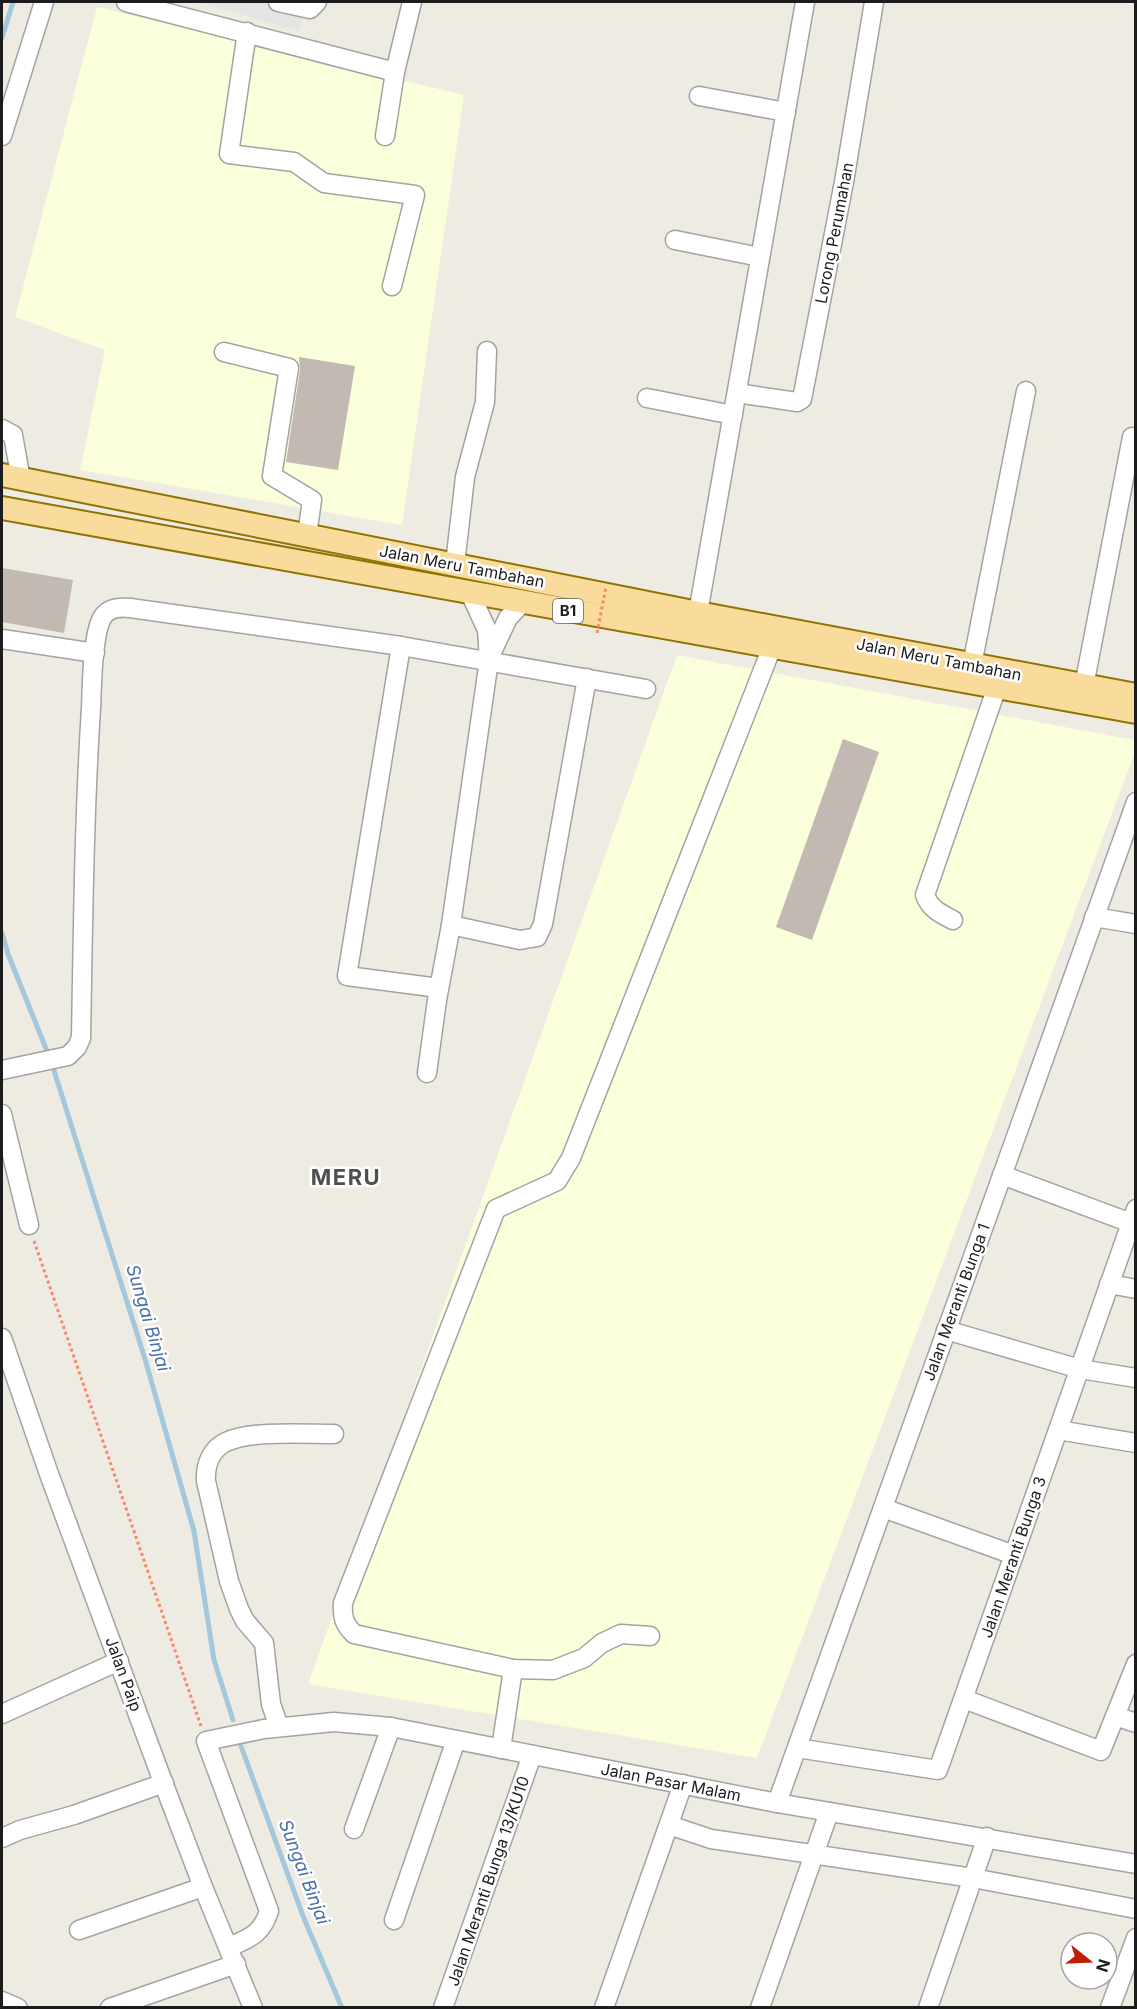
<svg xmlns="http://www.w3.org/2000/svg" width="1137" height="2009" font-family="Inter,sans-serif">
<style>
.education{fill:#fafedb}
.parking{fill:#e4e4e4}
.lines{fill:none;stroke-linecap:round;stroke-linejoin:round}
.stream{stroke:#a3c8db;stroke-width:5}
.building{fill:#c2bab2}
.minor-casing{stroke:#a3a3a3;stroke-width:21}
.major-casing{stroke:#917303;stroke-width:26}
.path{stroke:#f6896b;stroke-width:3;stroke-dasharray:3 3;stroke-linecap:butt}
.minor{stroke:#fff;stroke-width:18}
.major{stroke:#f9dc9b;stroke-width:22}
.path-bridge{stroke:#f6896b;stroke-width:3;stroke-dasharray:3 3;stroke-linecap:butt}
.labels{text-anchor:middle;stroke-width:5;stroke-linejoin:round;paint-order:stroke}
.shield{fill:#fff;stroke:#606060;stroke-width:1.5}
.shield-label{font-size:15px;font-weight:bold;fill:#1c1c1c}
.street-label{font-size:16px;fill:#1c1c1c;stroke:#fff}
.water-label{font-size:18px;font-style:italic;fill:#4b6fa9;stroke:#fff}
.district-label{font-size:22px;font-weight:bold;letter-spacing:1.5px;fill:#4f4f4f;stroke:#fff}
</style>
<rect width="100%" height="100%" fill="#eeebe2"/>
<g class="education">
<polygon points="97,7 464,95 402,525 80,470 105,350 15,317"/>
<polygon points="677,655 1135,740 1135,752 757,1758 308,1684"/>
</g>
<polygon class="parking" points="199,2 307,2 299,31"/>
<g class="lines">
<g class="stream">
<polyline points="2,38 13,2"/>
<polyline points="2,933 8,954 51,1061 145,1359 194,1531 214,1660 233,1720"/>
<polyline points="241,1746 303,1916 342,2008"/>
</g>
</g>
<g class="building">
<polygon points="299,357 355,366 338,470 286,462 300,370"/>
<polygon points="2,568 73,580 64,633 2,622"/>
<polygon points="843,739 879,752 812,940 776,927"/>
</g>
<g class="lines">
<g class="minor-casing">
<g id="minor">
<polyline points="126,2 395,72"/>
<polyline points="278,2 310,9 317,2"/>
<polyline points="247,32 229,154 294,162 324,183 415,195 392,286"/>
<polyline points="699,96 786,112"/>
<polyline points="2,136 44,2"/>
<polyline points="385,136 395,72 412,2"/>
<polyline points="675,240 760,257"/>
<polyline points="224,352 289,368 272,476 312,500 307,535"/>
<polyline points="737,393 797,402 802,399 844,182 874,2"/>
<polyline points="647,398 733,415"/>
<polyline points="2,429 13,435 21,480"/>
<polyline points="455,564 465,477 485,402 487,351"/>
<polyline points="698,613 805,2"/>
<polyline points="2,639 95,653"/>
<polyline points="401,646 347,976 439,988"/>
<polyline points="491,654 508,618 522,603"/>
<polyline points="972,665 1026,391"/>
<polyline points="1084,686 1132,437"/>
<polyline points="1094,917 1136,924"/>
<path d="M953,920C941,914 930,909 925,895L997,687"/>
<polyline points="451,925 520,940 537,937 543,924 587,678"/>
<path d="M2,1070L68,1056L77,1047L81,1038C83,928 84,818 91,708C92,687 92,636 102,618C108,607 120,607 130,608L401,646L646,689"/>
<polyline points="427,1073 437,1000 451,925 489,660 487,630 470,593"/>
<polyline points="2,1114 29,1225"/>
<polyline points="1002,1175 1131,1223"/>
<polyline points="1109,1284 1136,1289"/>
<polyline points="946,1330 1080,1369 1136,1378"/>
<polyline points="2,1338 49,1474 163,1782 203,1887 253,2008"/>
<polyline points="1058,1430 1136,1443"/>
<polyline points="883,1508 1014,1555"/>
<path d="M650,1636L621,1634L602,1643L584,1658L553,1670L513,1669L354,1634C344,1624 342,1617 343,1603L496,1209L557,1181L571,1158L772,647"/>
<polyline points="964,1699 1101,1751 1136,1664"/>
<polyline points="2,1714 119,1661"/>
<polyline points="1115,1716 1136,1723"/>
<path d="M279,1727L271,1704L264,1643L245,1621L239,1609L229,1581L206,1481C205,1465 211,1449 226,1442C251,1430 306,1434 334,1434"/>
<polyline points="797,1748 938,1770 1136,1209"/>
<polyline points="501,1749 513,1669"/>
<polyline points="777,1803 1136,802"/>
<polyline points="669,1825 711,1839 973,1878 1136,1909"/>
<polyline points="354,1829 391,1727"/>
<polyline points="2,1838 20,1830 74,1815 164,1783"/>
<polyline points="394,1920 456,1740"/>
<polyline points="79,1930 203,1887"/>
<path d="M229,1947C250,1938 262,1934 269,1911L206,1741L264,1729L334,1722L391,1727L777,1803L1136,1864"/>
<polyline points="2,2001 18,2008"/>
<polyline points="110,2008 236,1964"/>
<polyline points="443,2008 532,1755"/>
<polyline points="604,2008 683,1784"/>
<polyline points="760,2008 829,1812"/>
<polyline points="928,2008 987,1837"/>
<polyline points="1110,2008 1136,1938"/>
</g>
</g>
<g class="major-casing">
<g id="major">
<polyline points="2,475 698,613 1136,695"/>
<polyline points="2,508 1136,712"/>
</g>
</g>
<polyline class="path" points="34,1241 201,1726"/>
<use href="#minor" class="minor"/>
<use href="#major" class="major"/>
<polyline class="path-bridge" points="597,633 606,587"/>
</g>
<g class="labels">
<rect class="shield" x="553" y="599" width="30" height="24" rx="4.5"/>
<g class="shield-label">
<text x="568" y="616">B1</text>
</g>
<g class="street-label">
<text transform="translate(834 233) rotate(-79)" y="6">Lorong Perumahan</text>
<text transform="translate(462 566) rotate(11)" y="6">Jalan Meru Tambahan</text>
<text transform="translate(939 659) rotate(11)" y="6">Jalan Meru Tambahan</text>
<text transform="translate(956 1302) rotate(-70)" y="6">Jalan Meranti Bunga 1</text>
<text transform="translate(1013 1557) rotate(-71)" y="6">Jalan Meranti Bunga 3</text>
<text transform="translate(124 1674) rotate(70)" y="6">Jalan Paip</text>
<text transform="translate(671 1782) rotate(11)" y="6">Jalan Pasar Malam</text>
<text transform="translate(488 1881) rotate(-71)" y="6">Jalan Meranti Bunga 13/KU10</text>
</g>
<g class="water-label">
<text transform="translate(148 1318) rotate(73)" y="6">Sungai Binjai</text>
<text transform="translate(304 1872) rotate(69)" y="6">Sungai Binjai</text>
</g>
<g class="district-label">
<text x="346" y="1185">MERU</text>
</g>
</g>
<rect width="1137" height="2009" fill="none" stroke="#1c1c1c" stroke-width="6"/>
<g transform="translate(1089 1961) rotate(108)"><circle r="28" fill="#ffffff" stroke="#a4a4a4" stroke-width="1.5"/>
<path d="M0-4.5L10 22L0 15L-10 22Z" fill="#c41b05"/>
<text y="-9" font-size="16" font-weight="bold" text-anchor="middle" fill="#1c1c1c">N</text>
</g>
</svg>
